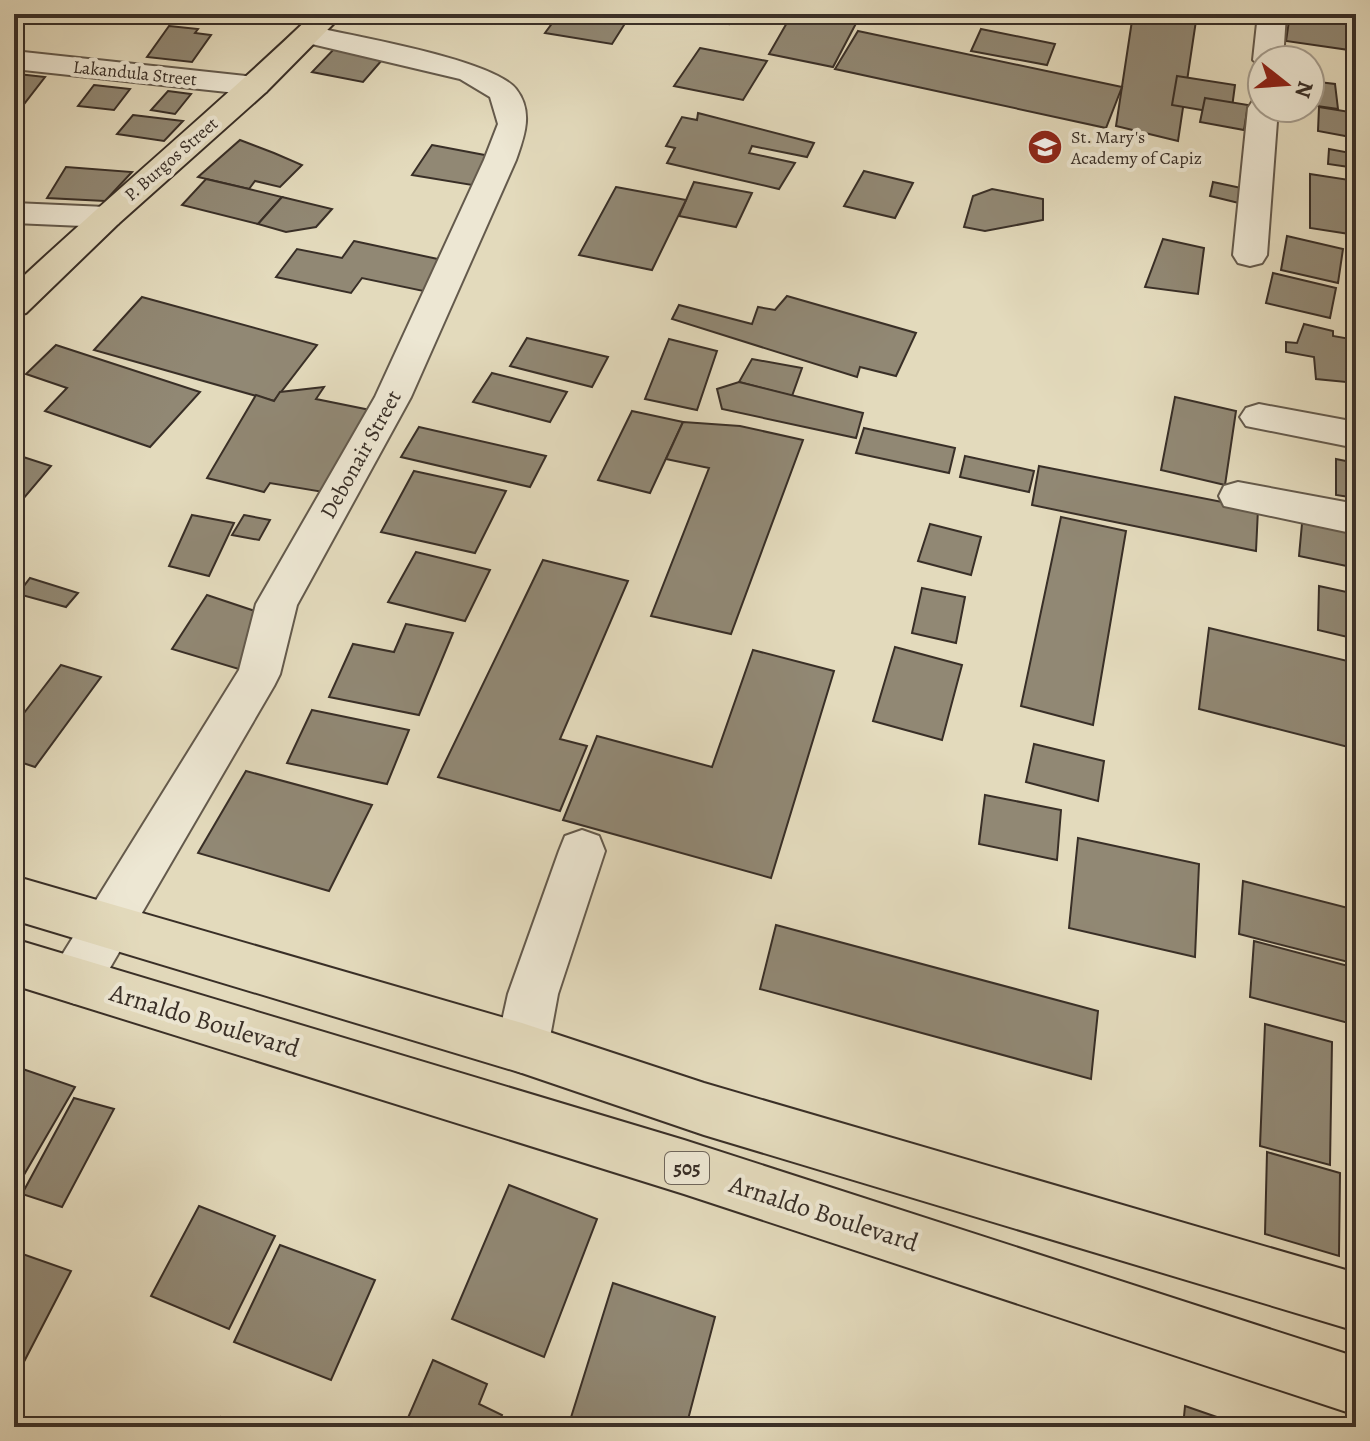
<svg xmlns="http://www.w3.org/2000/svg" width="1370" height="1441" font-family="Alegreya,serif">
<style>
.building{fill:#918874;stroke:#392f27;stroke-width:2}
.lines{fill:none;stroke-linecap:round;stroke-linejoin:round}
.minor-casing{stroke:#645a4c;stroke-width:4}
.major-casing{stroke:#392f27;stroke-width:4}
.highway-casing{stroke:#392f27;stroke-width:4}
.minor{fill:#ede7d3;fill-rule:evenodd}
.major{fill:#e3dabc;fill-rule:evenodd}
.highway{fill:#e3dabc;fill-rule:evenodd}
.labels{text-anchor:middle;stroke-width:8;stroke-linejoin:round;paint-order:stroke}
.far-street-label{font-size:18px;fill:#392f27;stroke:#ede7d3}
.far-poi-label{font-size:18px;fill:#392f27;stroke:#ede7d3;text-anchor:start}
.shield{fill:#ede7d3;stroke:#6f665b;stroke-width:2}
.shield-label{font-size:20px;font-weight:bold;fill:#392f27}
.street-label{font-size:22px;fill:#392f27;stroke:#ede7d3}
.near-street-label{font-size:26px;fill:#392f27;stroke:#ede7d3}
</style>
<rect width="100%" height="100%" fill="#e3dabc"/>
<filter id="stains"><feTurbulence type="fractalNoise" baseFrequency=".0025" numOctaves="4"/><feColorMatrix values="0 0 0 0 .2 0 0 0 0 .09 0 0 0 0 .02 0 0 0 .5 -.17"/></filter>
<radialGradient id="worn" r=".72"><stop offset=".6" stop-color="#630" stop-opacity="0"/><stop offset="1" stop-color="#630" stop-opacity=".3"/></radialGradient>
<g class="building">
<polygon points="133,14 177,14 170,23 130,19"/>
<polygon points="253,14 293,14 283,24 249,18"/>
<polygon points="559,14 631,14 612,44 545,33"/>
<polygon points="689,14 767,14 762,22 734,16 729,24"/>
<polygon points="792,14 861,14 833,67 769,54"/>
<polygon points="862,14 909,14 904,22"/>
<polygon points="1133,14 1197,14 1178,141 1116,126"/>
<polygon points="1290,14 1356,14 1356,51 1286,41"/>
<polygon points="169,26 198,29 195,33 211,35 192,62 147,57"/>
<polygon points="981,29 1055,44 1047,65 971,51"/>
<polygon points="858,31 1122,87 1106,128 835,69"/>
<polygon points="700,48 767,61 743,100 674,86"/>
<polygon points="334,49 382,60 363,82 312,72"/>
<polygon points="18,74 45,77 14,117 14,80"/>
<polygon points="1177,76 1235,85 1231,115 1172,105"/>
<polygon points="1310,81 1335,84 1338,109 1310,105"/>
<polygon points="94,85 130,89 114,110 78,106"/>
<polygon points="168,91 191,94 175,114 151,110"/>
<polygon points="1205,98 1248,105 1244,130 1200,122"/>
<polygon points="1319,107 1356,113 1356,138 1318,131"/>
<polygon points="698,113 814,143 807,157 752,146 749,153 795,163 779,189 667,163 675,148 666,146 682,117 697,120"/>
<polygon points="133,115 183,121 164,141 117,134"/>
<polygon points="240,140 274,153 302,165 280,187 255,181 249,189 198,177"/>
<polygon points="432,145 490,156 472,185 412,175"/>
<polygon points="1329,149 1356,154 1356,168 1328,164"/>
<polygon points="66,167 132,172 105,201 47,198"/>
<polygon points="864,171 913,183 895,218 844,206"/>
<polygon points="1310,174 1356,181 1356,235 1310,228"/>
<polygon points="206,179 249,189 282,197 258,224 182,205"/>
<polygon points="694,182 752,193 736,227 679,216"/>
<polygon points="1213,182 1246,189 1243,204 1210,196"/>
<polygon points="616,187 686,200 652,270 579,255"/>
<polygon points="992,189 1043,199 1043,220 985,231 964,227 973,196"/>
<polygon points="282,197 332,209 316,227 286,232 258,224"/>
<polygon points="1287,236 1343,249 1338,283 1281,270"/>
<polygon points="1163,239 1204,248 1198,294 1145,287"/>
<polygon points="354,241 447,261 428,292 362,278 351,293 276,277 297,249 342,258"/>
<polygon points="1273,273 1336,288 1330,318 1266,303"/>
<polygon points="787,296 916,333 896,376 860,367 857,377 672,319 679,305 752,324 758,307 775,310"/>
<polygon points="142,297 317,345 274,401 94,350"/>
<polygon points="1304,324 1333,331 1333,336 1356,340 1356,383 1316,379 1314,357 1286,352 1286,342 1297,343"/>
<polygon points="527,338 608,357 592,387 510,366"/>
<polygon points="669,339 717,351 697,410 645,399"/>
<polygon points="56,345 200,392 150,447 45,411 67,388 26,374"/>
<polygon points="752,359 802,368 792,396 739,382"/>
<polygon points="492,373 567,392 550,422 473,402"/>
<polygon points="739,382 863,413 856,438 722,409 717,389"/>
<polygon points="324,387 316,399 380,412 335,494 270,483 264,492 207,478 256,395 274,401 280,392"/>
<polygon points="1175,397 1236,411 1225,485 1161,470"/>
<polygon points="632,411 683,422 650,493 598,480"/>
<polygon points="683,422 740,426 803,440 731,634 651,616 709,468 666,459"/>
<polygon points="419,427 546,456 530,487 401,457"/>
<polygon points="864,428 955,448 949,473 856,453"/>
<polygon points="14,454 51,466 18,505 14,504"/>
<polygon points="965,456 1034,471 1029,492 960,477"/>
<polygon points="1336,459 1356,463 1356,498 1336,495"/>
<polygon points="1039,466 1258,509 1256,551 1032,505"/>
<polygon points="414,471 506,491 475,553 381,532"/>
<polygon points="1303,513 1356,523 1356,568 1299,556"/>
<polygon points="192,515 234,523 209,576 169,566"/>
<polygon points="244,515 270,520 259,540 232,535"/>
<polygon points="1061,517 1126,531 1093,725 1021,706"/>
<polygon points="930,524 981,537 971,575 918,561"/>
<polygon points="416,552 490,570 465,621 388,602"/>
<polygon points="543,560 628,581 560,739 587,746 560,811 438,777"/>
<polygon points="30,578 78,593 66,607 18,594"/>
<polygon points="1319,586 1356,594 1356,639 1318,630"/>
<polygon points="922,588 965,597 956,643 912,633"/>
<polygon points="207,595 258,612 252,673 172,649"/>
<polygon points="406,624 453,633 419,715 329,697 353,644 394,652"/>
<polygon points="1209,628 1356,663 1356,749 1199,709"/>
<polygon points="895,647 962,665 942,740 873,721"/>
<polygon points="753,650 834,671 771,878 563,820 597,736 712,767"/>
<polygon points="61,665 101,677 35,767 14,760 14,726"/>
<polygon points="312,710 409,730 387,784 287,763"/>
<polygon points="1034,744 1104,761 1098,801 1026,782"/>
<polygon points="246,771 372,805 329,891 198,853"/>
<polygon points="985,795 1061,810 1057,860 979,844"/>
<polygon points="1078,838 1199,864 1195,957 1069,928"/>
<polygon points="1243,881 1356,910 1356,964 1239,934"/>
<polygon points="776,925 1098,1011 1091,1079 760,989"/>
<polygon points="1254,941 1356,968 1356,1025 1250,997"/>
<polygon points="1265,1024 1332,1042 1330,1165 1260,1146"/>
<polygon points="14,1066 75,1087 14,1192"/>
<polygon points="74,1098 114,1109 62,1207 22,1194"/>
<polygon points="1267,1152 1340,1173 1339,1256 1265,1234"/>
<polygon points="509,1185 597,1219 544,1357 452,1319"/>
<polygon points="199,1206 275,1236 229,1329 151,1296"/>
<polygon points="280,1245 375,1280 331,1380 234,1342"/>
<polygon points="14,1251 71,1271 14,1381"/>
<polygon points="613,1283 715,1317 686,1427 568,1427"/>
<polygon points="433,1360 487,1384 479,1404 502,1415 497,1427 404,1427"/>
<polygon points="1185,1406 1240,1425 1240,1427 1183,1427"/>
<polygon points="221,1417 248,1427 216,1427"/>
</g>
<g class="lines">
<g class="minor-casing">
<g id="minor">
<polygon points="1258,14 1286,14 1283,60 1262,60 1262,67 1253,60"/>
<path d="M309,26C352,36 492,59 516,89C534,112 524,137 516,160L411,397L297,605L280,674L274,686L93,997L75,1004L57,997L50,980L57,963L239,670L256,604L375,397L484,160L498,124L490,97L460,79L299,41L295,35L299,29Z"/>
<polygon points="14,51 255,77 266,80 270,86 266,92 255,95 14,69"/>
<polygon points="1262,99 1262,108 1278,108 1267,255 1262,263 1250,266 1238,263 1233,255 1248,108 1252,102"/>
<polygon points="14,203 106,207 118,210 122,217 118,224 106,227 14,223"/>
<polygon points="1259,404 1356,422 1356,448 1246,426 1240,417 1246,408"/>
<polygon points="1238,482 1356,504 1356,534 1224,506 1219,496 1224,486"/>
<polygon points="582,830 599,836 605,851 558,994 548,1048 540,1066 522,1073 504,1066 496,1048 508,994 559,851 565,836"/>
</g>
</g>
<g class="major-casing">
<path id="major" d="M313,14H343L266,92L118,224L26,313L14,316V285C112,193 216,107 313,14Z"/>
</g>
<g class="highway-casing">
<g id="highway">
<polygon points="14,876 522,1023 704,1083 1356,1273 1356,1331 704,1135 522,1073 14,920"/>
<polygon points="14,939 684,1140 1356,1357 1356,1415 684,1194 14,985"/>
</g>
</g>
<use href="#minor" class="minor"/>
<use href="#major" class="major"/>
<use href="#highway" class="highway"/>
</g>
<defs>
<g id="school-disc" transform="scale(1.8)"><circle r="9.5" fill="#8f2418" stroke="#ede7d3"/><path d="M0-5L7-2L0 1L-7-2ZM-4 1L0 2.5L4 1V4Q0 6-4 4Z" fill="#fff"/></g>
</defs>
<g fill-rule="evenodd">
<use href="#school-disc" x="1045" y="147"/>
</g>
<g class="labels">
<g class="far-street-label">
<text transform="translate(135 73) rotate(6)" y="6">Lakandula Street</text>
<text transform="translate(171 159) rotate(-41)" y="6">P. Burgos Street</text>
</g>
<g class="far-poi-label">
<text x="1071" y="143">St. Mary's<tspan x="1071" dy="21">Academy of Capiz</tspan></text>
</g>
<rect class="shield" x="665" y="1152" width="44" height="32" rx="6"/>
<g class="shield-label">
<text x="687" y="1175">505</text>
</g>
<g class="street-label">
<text transform="translate(360 454) rotate(-61)" y="8">Debonair Street</text>
</g>
<g class="near-street-label">
<text transform="translate(205 1020) rotate(17)" y="9">Arnaldo Boulevard</text>
<text transform="translate(824 1213) rotate(18)" y="9">Arnaldo Boulevard</text>
</g>
</g>
<rect width="1370" height="1441" fill="none" stroke="#e3dabc" stroke-width="48"/>
<rect x="16" y="16" width="1338" height="1409" fill="none" stroke="#392f27" stroke-width="4"/>
<rect x="24" y="24" width="1322" height="1393" fill="none" stroke="#392f27" stroke-width="2"/>
<g transform="translate(1286 84) rotate(107)"><circle r="38" fill="#ede7d3" stroke="#a59d8e" stroke-width="2"/>
<path d="M0-6L14 30L0 20L-14 30Z" fill="#8f2418"/>
<text y="-12" font-size="22" font-weight="bold" text-anchor="middle" fill="#392f27">N</text>
</g>
<rect width="100%" height="100%" filter="url(#stains)"/>
<rect width="100%" height="100%" fill="url(#worn)"/>
</svg>
